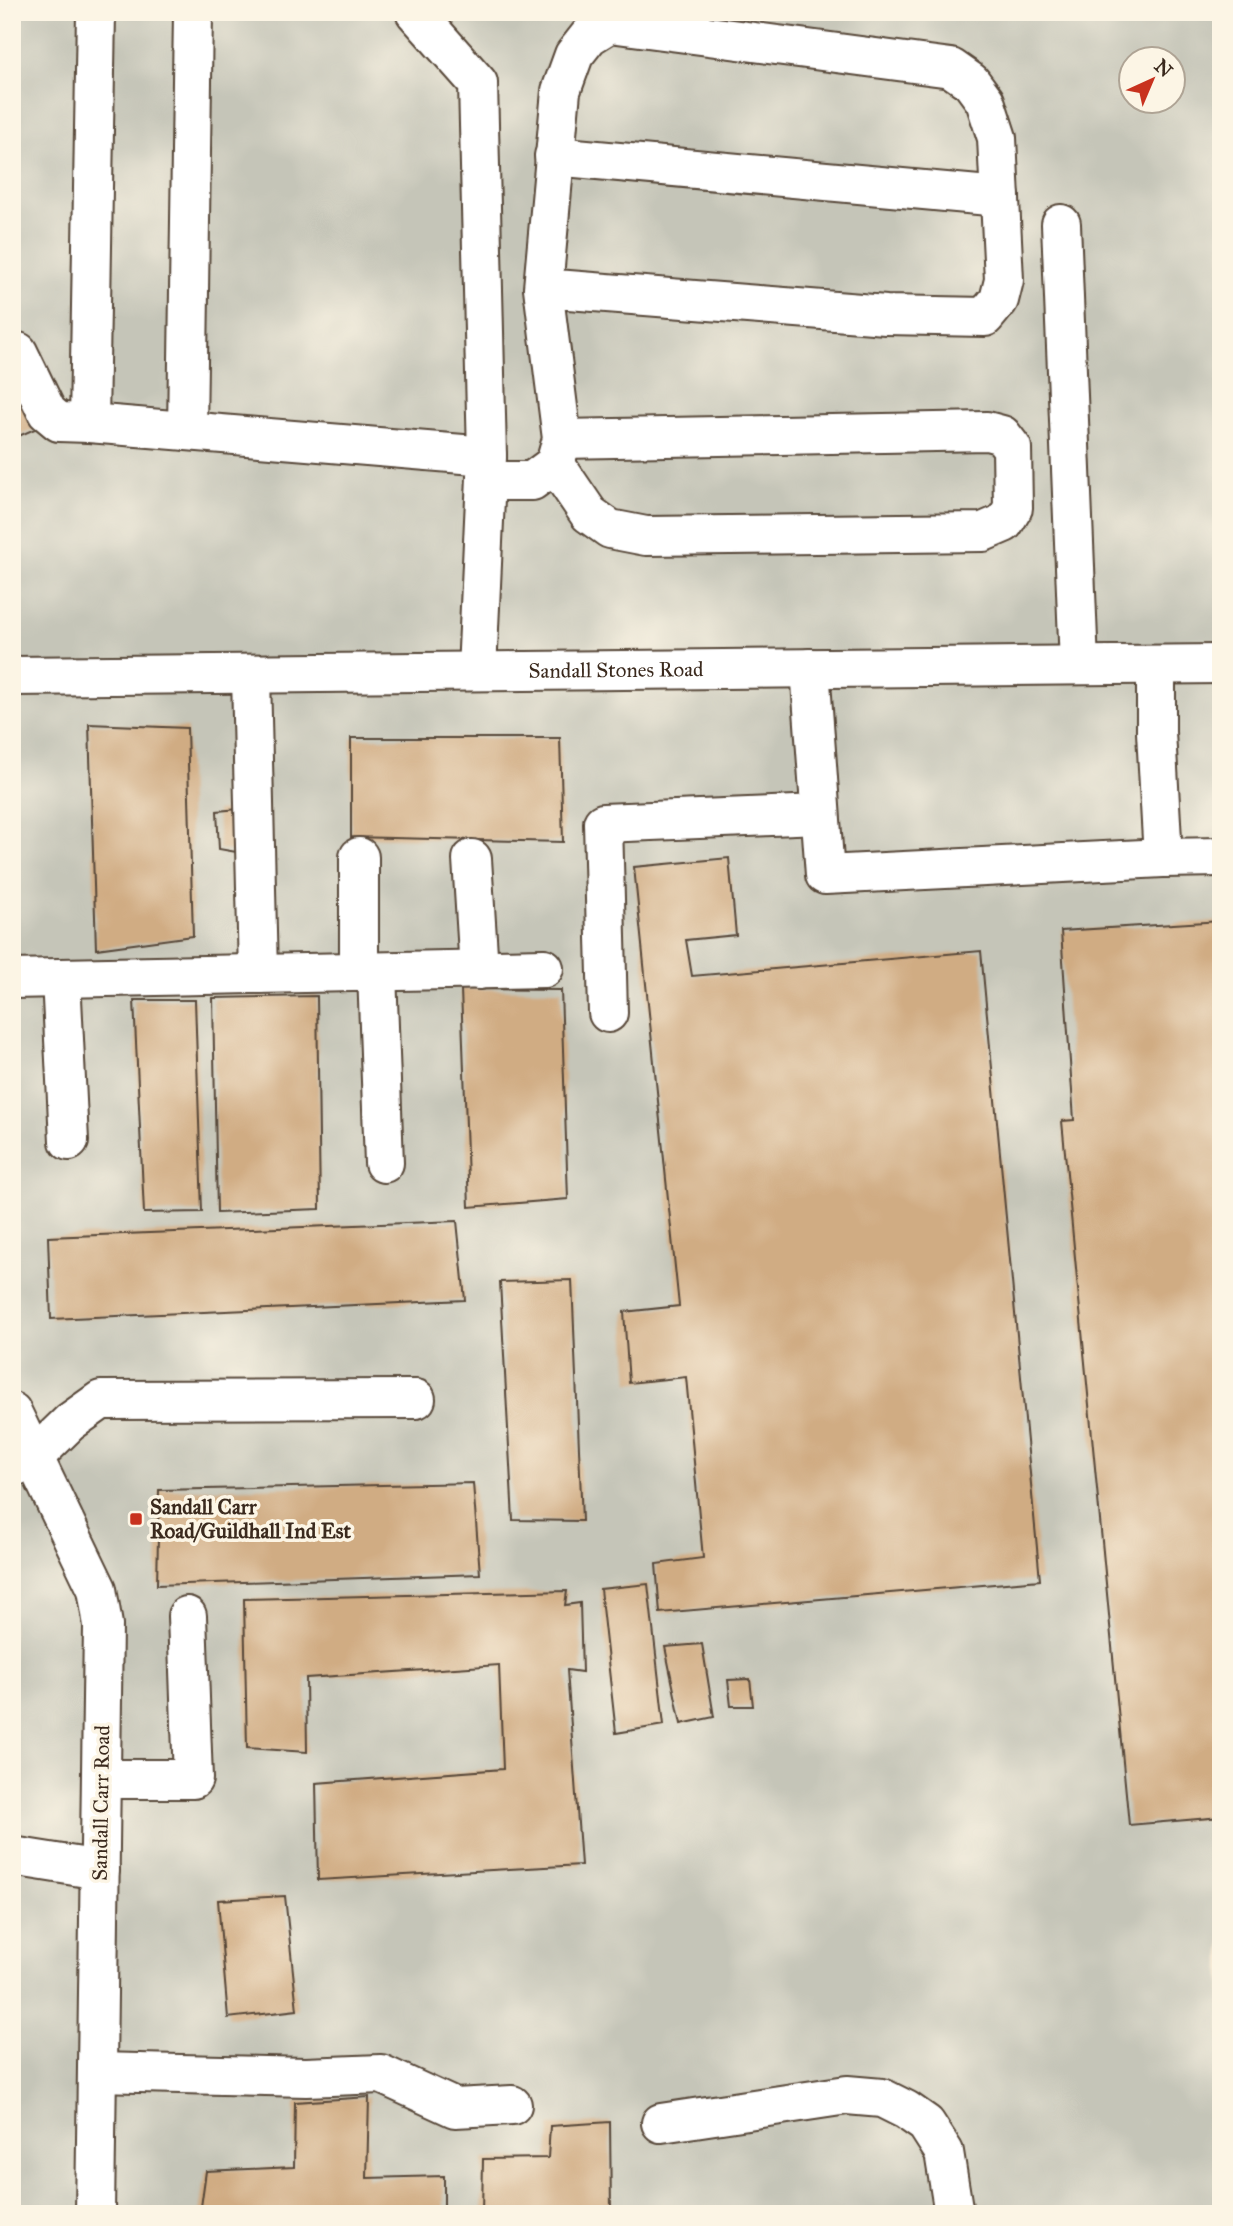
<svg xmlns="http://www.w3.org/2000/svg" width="1233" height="2226" font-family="'IM FELL Great Primer',serif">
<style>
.industrial{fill:#c5c5b8;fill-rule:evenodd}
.building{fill:#d0ac83}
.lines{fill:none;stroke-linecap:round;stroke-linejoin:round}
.minor-casing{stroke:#574638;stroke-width:42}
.minor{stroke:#fff;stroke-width:38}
.poi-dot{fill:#c8321e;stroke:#fcf5e5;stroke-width:2.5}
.labels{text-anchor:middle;stroke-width:7;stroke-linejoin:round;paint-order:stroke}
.street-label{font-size:21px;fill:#3b2a1e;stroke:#fcf5e5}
.poi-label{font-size:21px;font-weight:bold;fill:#3b2a1e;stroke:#fcf5e5;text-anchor:start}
</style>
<rect width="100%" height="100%" fill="#fcf5e5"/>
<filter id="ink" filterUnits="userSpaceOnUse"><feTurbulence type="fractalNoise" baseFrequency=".0143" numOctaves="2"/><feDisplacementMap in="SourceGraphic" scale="14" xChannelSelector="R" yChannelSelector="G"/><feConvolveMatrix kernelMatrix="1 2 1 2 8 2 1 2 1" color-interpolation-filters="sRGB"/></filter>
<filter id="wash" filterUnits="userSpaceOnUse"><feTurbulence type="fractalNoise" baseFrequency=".00686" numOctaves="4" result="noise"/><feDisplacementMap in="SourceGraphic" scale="28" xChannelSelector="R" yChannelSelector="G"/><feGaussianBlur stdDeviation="1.57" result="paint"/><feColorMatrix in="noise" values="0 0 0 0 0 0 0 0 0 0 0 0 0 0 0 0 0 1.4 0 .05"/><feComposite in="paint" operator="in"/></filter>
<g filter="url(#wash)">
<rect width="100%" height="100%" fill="#f7e6ce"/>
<path class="industrial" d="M12,12H1221V2214H12ZM1132,60H1174V102H1132Z"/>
<g id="blocks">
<g class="building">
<polygon points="12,349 44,425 12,439"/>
<polygon points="89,724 187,728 193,936 96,949"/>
<polygon points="351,738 560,738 563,842 351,837"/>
<polygon points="239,809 242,853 219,849 217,811"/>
<polygon points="729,858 736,935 686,940 692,976 981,951 1040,1580 660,1613 656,1564 703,1558 686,1377 629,1383 624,1312 679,1306 634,867"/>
<polygon points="1221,921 1221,1817 1129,1825 1062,1121 1074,1120 1061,931"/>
<polygon points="461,989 561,990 568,1199 469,1207"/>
<polygon points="317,996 320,1209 217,1213 213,998"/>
<polygon points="134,1000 195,1000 202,1212 144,1213"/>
<polygon points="457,1221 465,1300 51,1319 48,1237"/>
<polygon points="572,1280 582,1521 513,1520 500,1282"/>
<polygon points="473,1483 480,1574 157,1585 159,1490"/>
<polygon points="648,1584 664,1725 616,1733 600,1589"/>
<polygon points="567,1591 565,1605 580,1603 582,1672 567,1670 581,1865 318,1880 316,1783 503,1769 499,1665 306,1678 307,1752 247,1748 244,1599"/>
<polygon points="702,1644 714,1717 681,1724 665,1647"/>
<polygon points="750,1679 753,1706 731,1706 728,1680"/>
<polygon points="285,1896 297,2010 228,2018 218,1900"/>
<polygon points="369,2097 367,2178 444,2176 444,2214 200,2214 206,2171 294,2167 295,2102"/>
<polygon points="610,2122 611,2214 482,2214 483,2159 548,2158 550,2126"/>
</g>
</g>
</g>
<g filter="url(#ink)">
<use href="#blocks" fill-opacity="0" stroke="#574638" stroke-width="2"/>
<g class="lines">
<g class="minor-casing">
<g id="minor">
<polyline points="96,12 89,423 487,456"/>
<polyline points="415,12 478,83 487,456 477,671"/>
<polyline points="554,156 1000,197"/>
<polyline points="1061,224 1079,665"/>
<polyline points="18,352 47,412 59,422 89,423"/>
<polyline points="187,431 193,12"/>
<polyline points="555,464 589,514 610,529 646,536 983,532 1004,523 1013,508 1012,448 1002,435 987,431 562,439"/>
<polyline points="486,481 532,481 555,464 562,439 543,288 561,91 574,55 589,36 610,23 951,68 971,82 985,101 997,138 1004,280 999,300 985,317 886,315 543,288"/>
<polyline points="1156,665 1156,732 1163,858 1221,857"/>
<polyline points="810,668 825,875 1163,858"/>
<polyline points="251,675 258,974"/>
<path id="s1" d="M12,676L1221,664"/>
<polyline points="359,857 359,972"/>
<polyline points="472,859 479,970"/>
<polyline points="377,972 384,1163"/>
<polyline points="61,978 69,1141"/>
<polyline points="12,979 544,968"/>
<polyline points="608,1013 603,823 819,814"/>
<polyline points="12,1412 97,1589 103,1625 95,2214"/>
<polyline points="14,1467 34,1457 70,1422 101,1400 416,1399"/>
<polyline points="101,1779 193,1779 187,1616"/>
<polyline points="12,1856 100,1870"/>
<polyline points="97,2072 306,2077 381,2074 455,2108 512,2105"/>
<polyline points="661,2123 847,2095 882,2098 906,2110 926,2124 944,2152 954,2214"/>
</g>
</g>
<use href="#minor" class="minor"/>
</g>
</g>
<rect class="poi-dot" x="129" y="1512" width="14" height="14" rx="3.5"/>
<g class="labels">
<g class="street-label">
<text dy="7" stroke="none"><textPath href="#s1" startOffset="604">Sandall Stones Road</textPath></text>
<text transform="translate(101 1803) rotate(-89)" y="7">Sandall Carr Road</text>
</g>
<g class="poi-label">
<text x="150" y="1514">Sandall Carr<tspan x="150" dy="24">Road/Guildhall Ind Est</tspan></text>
</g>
</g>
<rect width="1233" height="2226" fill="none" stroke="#fcf5e5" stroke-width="42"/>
<g transform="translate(1152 80) rotate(44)"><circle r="33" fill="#fcf5e5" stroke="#afa495" stroke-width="2"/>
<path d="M0-5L12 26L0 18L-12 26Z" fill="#c8321e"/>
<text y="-10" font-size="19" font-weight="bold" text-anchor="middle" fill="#3b2a1e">N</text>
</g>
</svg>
